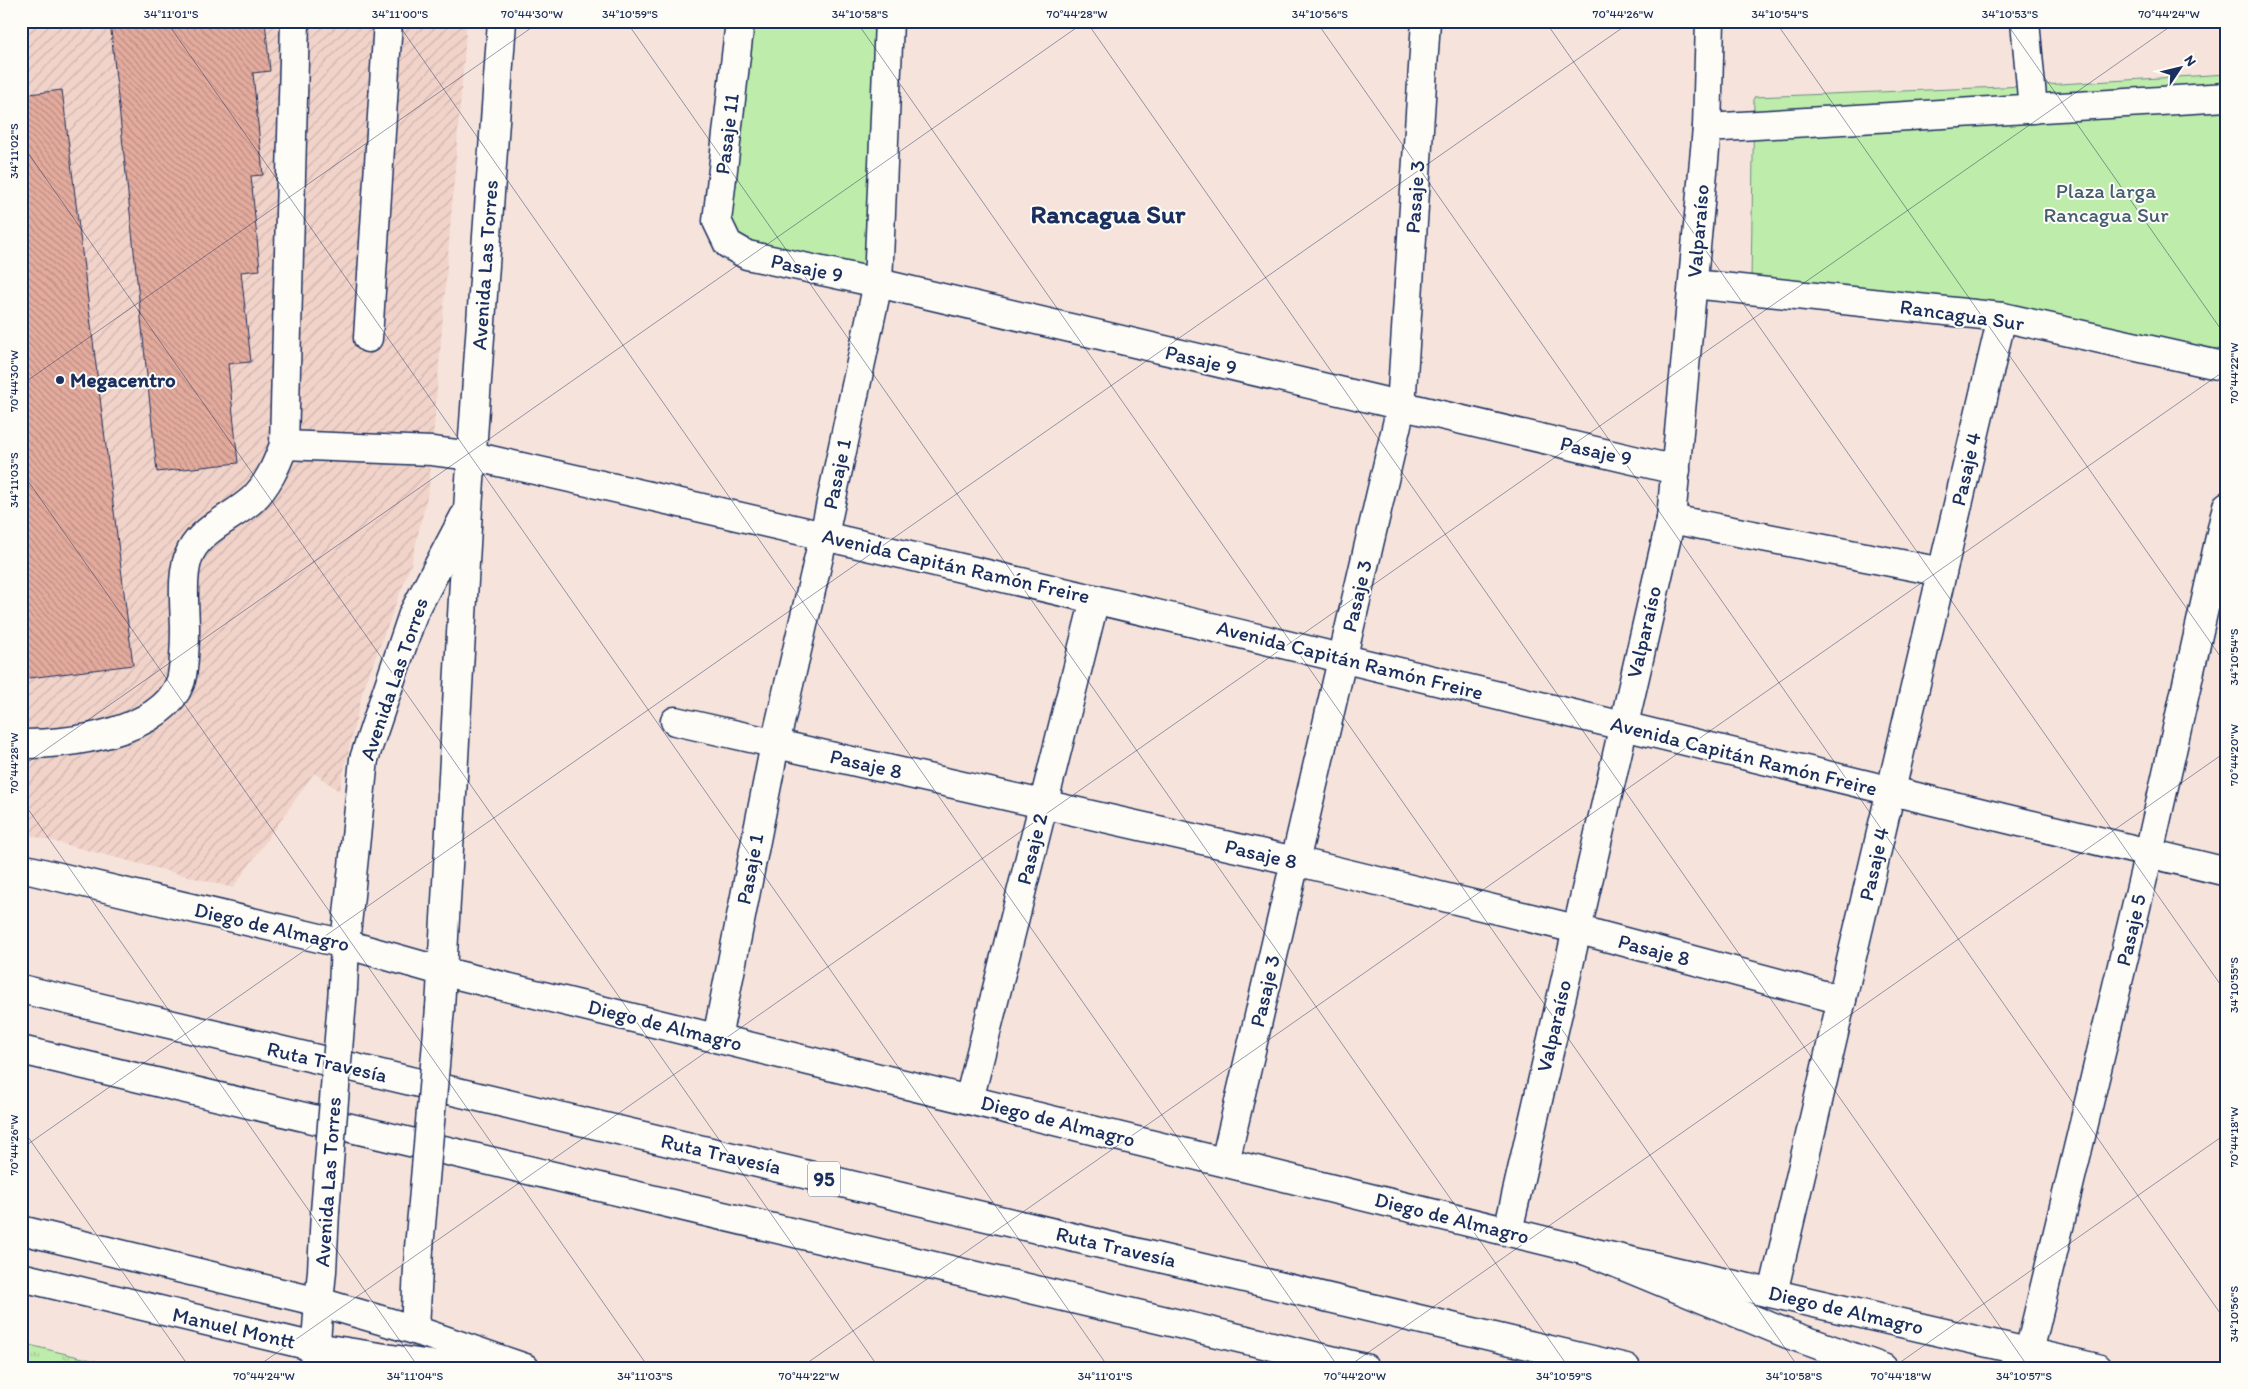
<svg xmlns="http://www.w3.org/2000/svg" width="2248" height="1389" font-family="Itim,sans-serif">
<style>
.industrial{fill:url(#industrial-furrows)}
.grass{fill:url(#grass-tufts);stroke:#6c8e84}
.park{fill:#beecaa;stroke:#6c8e84}
.building{fill:url(#building-back-hatch);stroke:#1b2f5e}
.lines{fill:none;stroke-linecap:round;stroke-linejoin:round}
.minor-casing{stroke:#1b2f5e;stroke-width:31}
.major-casing{stroke:#1b2f5e;stroke-width:31}
.highway-casing{stroke:#1b2f5e;stroke-width:31}
.minor{stroke:#fdfcf7;stroke-width:28}
.major{stroke:#fdfcf7;stroke-width:28}
.highway{stroke:#fdfcf7;stroke-width:28}
.major-bridge-casing{stroke:#1b2f5e;stroke-width:31;stroke-linecap:butt}
.major-bridge{stroke:#fdfcf7;stroke-width:28}
.ticks{fill:none;stroke:#1b2f5e;stroke-width:1;stroke-opacity:0.45}
.poi-dot{fill:#1b2f5e;stroke:#fdfcf7;stroke-width:2}
.labels{text-anchor:middle;stroke-width:4;stroke-linejoin:round;paint-order:stroke}
.shield{fill:#fdfcf7;stroke:#5f6c8c;stroke-width:1}
.shield-label{font-size:20px;font-weight:bold;fill:#1b2f5e}
.street-label{font-size:21px;fill:#1b2f5e;stroke:#fdfcf7}
.park-label{font-size:21px;fill:#445e71;stroke:#fdfcf7}
.poi-label{font-size:21px;font-weight:bold;fill:#1b2f5e;stroke:#fdfcf7;text-anchor:start}
.district-label{font-size:26px;font-weight:bold;fill:#1b2f5e;stroke:#fdfcf7}
.neatline{fill:none;stroke:#1b2f5e;stroke-width:2}
.ticks-label{font-size:12px;text-anchor:middle;fill:#1b2f5e}
</style>
<defs>
<pattern id="industrial-furrows" width="10" height="10" patternUnits="userSpaceOnUse" patternTransform="scale(1.25)"><rect width="10" height="10" fill="#f1d3c9"/><path d="M-1 1l2-2M0 10L10 0M9 11l2-2" fill="none" stroke="#ceb5af"/></pattern>
<pattern id="grass-tufts" width="24" height="20" patternUnits="userSpaceOnUse" patternTransform="scale(1.25)"><rect width="24" height="20" fill="#beecaa"/><path d="M3 7l-1-3M5 7V3M7 7l1-3M15 17l-1-3M17 17v-4M19 17l1-3" fill="none" stroke="#a3cb95"/></pattern>
<pattern id="building-back-hatch" width="6" height="6" patternUnits="userSpaceOnUse" patternTransform="scale(1.25)"><rect width="6" height="6" fill="#e4ab9d"/><path d="M-1 5l2 2M0 0l6 6M5-1l2 2" fill="none" stroke="#b88c83"/></pattern>
</defs>
<rect width="100%" height="100%" fill="#f6e4dc"/>
<filter id="ink" filterUnits="userSpaceOnUse"><feTurbulence type="fractalNoise" baseFrequency=".02" numOctaves="2"/><feDisplacementMap in="SourceGraphic" scale="10" xChannelSelector="R" yChannelSelector="G"/><feConvolveMatrix kernelMatrix="1 2 1 2 8 2 1 2 1" color-interpolation-filters="sRGB"/></filter>
<g filter="url(#ink)">
<polygon class="industrial" points="21,21 467,21 429,488 411,564 363,690 339,791 314,773 233,888 21,833"/>
<polygon class="grass" points="21,1343 124,1368 21,1368"/>
<g class="park">
<polygon points="740,21 889,21 878,283 728,244"/>
<polygon points="2227,74 2227,351 1989,304 1751,280 1754,97 2026,86"/>
</g>
<g class="building">
<polygon points="110,21 265,21 270,71 253,73 263,175 251,176 260,270 241,272 251,362 228,364 238,463 157,472"/>
<polygon points="62,90 133,665 21,679 21,95"/>
</g>
<g class="lines">
<g class="minor-casing">
<g id="minor">
<polyline points="740,21 717,221 728,244 747,255 878,283 1676,470"/>
<polyline points="2025,21 2033,109"/>
<polyline points="1707,128 2227,97"/>
<polyline points="1693,284 2002,317 2227,367"/>
<polyline points="368,338 388,21"/>
<polyline points="284,445 432,451 472,456"/>
<polyline points="1671,519 1942,572"/>
<polyline points="675,721 1295,861 1576,929 1842,1000"/>
<path d="M21,744C67,745 161,733 180,683C184,674 185,642 185,630C185,608 180,571 191,551C203,528 233,517 252,500C268,485 276,466 284,445L295,21"/>
<polyline points="717,1038 775,744 824,535 878,283 889,21"/>
<polyline points="969,1100 1095,599"/>
<polyline points="1225,1162 1401,407 1426,21"/>
<polyline points="1508,1231 1671,519 1707,128 1710,21"/>
<polyline points="21,1277 315,1347 450,1368"/>
<polyline points="1773,1293 2002,317"/>
<polyline points="2029,1352 2149,853 2227,506"/>
<polyline points="314,1368 319,1302"/>
</g>
</g>
<g class="major-casing">
<g id="major">
<path d="M472,456C1059,587 1642,731 2227,872"/>
<polyline points="21,868 345,944 441,971 1587,1251 2097,1368"/>
<polyline points="343,988 345,944 364,759 413,614 464,517"/>
<polyline points="440,1008 468,509 502,21"/>
<polyline points="325,1212 322,1271 319,1302 415,1330 525,1368"/>
<polyline points="415,1330 419,1248"/>
</g>
</g>
<g class="highway-casing">
<g id="highway">
<polyline points="21,989 1626,1368"/>
<polyline points="21,1050 1365,1368"/>
<polyline points="21,1230 319,1302"/>
<polyline points="1587,1251 1788,1334 1883,1368"/>
</g>
</g>
<use href="#minor" class="minor"/>
<use href="#major" class="major"/>
<use href="#highway" class="highway"/>
<g class="major-bridge-casing">
<g id="major-bridge">
<polyline points="325,1212 343,988"/>
<polyline points="419,1248 440,1008"/>
</g>
</g>
<use href="#major-bridge" class="major-bridge"/>
</g>
</g>
<path class="ticks" d="M166,21L1109,1368M396,21L1339,1368M626,21L1569,1368M856,21L1799,1368M1086,21L2029,1368M1316,21L2227,1323M1545,21L2227,994M1775,21L2227,666M2005,21L2227,338M21,143L879,1368M21,385L541,21M21,471L649,1368M21,767L1086,21M21,799L419,1368M21,1127L190,1368M21,1149L1632,21M255,1368L2178,21M800,1368L2227,369M1346,1368L2227,751M1892,1368L2227,1133"/>
<circle class="poi-dot" cx="60" cy="380" r="5"/>
<g class="labels">
<rect class="shield" x="808" y="1161.5" width="32" height="35" rx="4"/>
<g class="shield-label">
<text x="824" y="1186">95</text>
</g>
<g class="street-label">
<text transform="translate(727 134) rotate(-83)" y="7">Pasaje 11</text>
<text transform="translate(1415 197) rotate(-86)" y="7">Pasaje 3</text>
<text transform="translate(1698 231) rotate(-85)" y="7">Valparaíso</text>
<text transform="translate(485 265) rotate(-86)" y="7">Avenida Las Torres</text>
<text transform="translate(807 268) rotate(12)" y="7">Pasaje 9</text>
<text transform="translate(1962 315) rotate(8)" y="7">Rancagua Sur</text>
<text transform="translate(1201 360) rotate(13)" y="7">Pasaje 9</text>
<text transform="translate(1596 451) rotate(13)" y="7">Pasaje 9</text>
<text transform="translate(1966 469) rotate(-77)" y="7">Pasaje 4</text>
<text transform="translate(837 474) rotate(-78)" y="7">Pasaje 1</text>
<text transform="translate(956 566) rotate(13)" y="7">Avenida Capitán Ramón Freire</text>
<text transform="translate(1357 596) rotate(-77)" y="7">Pasaje 3</text>
<text transform="translate(1644 632) rotate(-77)" y="7">Valparaíso</text>
<text transform="translate(1350 660) rotate(14)" y="7">Avenida Capitán Ramón Freire</text>
<text transform="translate(394 679) rotate(-71)" y="7">Avenida Las Torres</text>
<text transform="translate(1744 756) rotate(14)" y="7">Avenida Capitán Ramón Freire</text>
<text transform="translate(866 764) rotate(13)" y="7">Pasaje 8</text>
<text transform="translate(1032 849) rotate(-76)" y="7">Pasaje 2</text>
<text transform="translate(1261 854) rotate(13)" y="7">Pasaje 8</text>
<text transform="translate(1874 864) rotate(-77)" y="7">Pasaje 4</text>
<text transform="translate(750 869) rotate(-79)" y="7">Pasaje 1</text>
<text transform="translate(272 927) rotate(13)" y="7">Diego de Almagro</text>
<text transform="translate(2131 930) rotate(-77)" y="7">Pasaje 5</text>
<text transform="translate(1654 950) rotate(15)" y="7">Pasaje 8</text>
<text transform="translate(1265 991) rotate(-77)" y="7">Pasaje 3</text>
<text transform="translate(665 1025) rotate(14)" y="7">Diego de Almagro</text>
<text transform="translate(1554 1026) rotate(-77)" y="7">Valparaíso</text>
<text transform="translate(327 1062) rotate(13)" y="7">Ruta Travesía</text>
<text transform="translate(1058 1121) rotate(14)" y="7">Diego de Almagro</text>
<text transform="translate(721 1154) rotate(13)" y="7">Ruta Travesía</text>
<text transform="translate(328 1182) rotate(-86)" y="7">Avenida Las Torres</text>
<text transform="translate(1452 1218) rotate(14)" y="7">Diego de Almagro</text>
<text transform="translate(1116 1247) rotate(13)" y="7">Ruta Travesía</text>
<text transform="translate(1846 1310) rotate(13)" y="7">Diego de Almagro</text>
<text transform="translate(234 1328) rotate(13)" y="7">Manuel Montt</text>
</g>
<g class="park-label">
<text x="2106" y="198">Plaza larga<tspan x="2106" dy="24">Rancagua Sur</tspan></text>
</g>
<g class="poi-label">
<text x="70" y="387">Megacentro</text>
</g>
<g class="district-label">
<text x="1108" y="223">Rancagua Sur</text>
</g>
</g>
<rect width="2248" height="1389" fill="none" stroke="#fdfcf7" stroke-width="55"/>
<g transform="translate(2180 68) rotate(55)" stroke="#fdfcf7" stroke-width="4" paint-order="stroke">
<path d="M0-4L9 19L0 12L-9 19Z" fill="#1b2f5e"/>
<text y="-8" font-size="14" font-weight="bold" text-anchor="middle" fill="#1b2f5e">N</text>
</g>
<rect x="28" y="28" width="2192" height="1334" class="neatline"/>
<g class="ticks-label">
<text x="171" y="18">34°11'01"S</text>
<text x="400" y="18">34°11'00"S</text>
<text x="532" y="18">70°44'30"W</text>
<text x="630" y="18">34°10'59"S</text>
<text x="860" y="18">34°10'58"S</text>
<text x="1077" y="18">70°44'28"W</text>
<text x="1320" y="18">34°10'56"S</text>
<text x="1623" y="18">70°44'26"W</text>
<text x="1780" y="18">34°10'54"S</text>
<text x="2010" y="18">34°10'53"S</text>
<text x="2169" y="18">70°44'24"W</text>
<text transform="translate(14 151) rotate(-90)" y="4">34°11'02"S</text>
<text transform="translate(2234 373) rotate(-90)" y="4">70°44'22"W</text>
<text transform="translate(14 381) rotate(-90)" y="4">70°44'30"W</text>
<text transform="translate(14 480) rotate(-90)" y="4">34°11'03"S</text>
<text transform="translate(2234 657) rotate(-90)" y="4">34°10'54"S</text>
<text transform="translate(2234 755) rotate(-90)" y="4">70°44'20"W</text>
<text transform="translate(14 763) rotate(-90)" y="4">70°44'28"W</text>
<text transform="translate(2234 985) rotate(-90)" y="4">34°10'55"S</text>
<text transform="translate(2234 1137) rotate(-90)" y="4">70°44'18"W</text>
<text transform="translate(14 1145) rotate(-90)" y="4">70°44'26"W</text>
<text transform="translate(2234 1314) rotate(-90)" y="4">34°10'56"S</text>
<text x="264" y="1380">70°44'24"W</text>
<text x="415" y="1380">34°11'04"S</text>
<text x="645" y="1380">34°11'03"S</text>
<text x="809" y="1380">70°44'22"W</text>
<text x="1105" y="1380">34°11'01"S</text>
<text x="1355" y="1380">70°44'20"W</text>
<text x="1564" y="1380">34°10'59"S</text>
<text x="1794" y="1380">34°10'58"S</text>
<text x="1901" y="1380">70°44'18"W</text>
<text x="2024" y="1380">34°10'57"S</text>
</g>
</svg>
